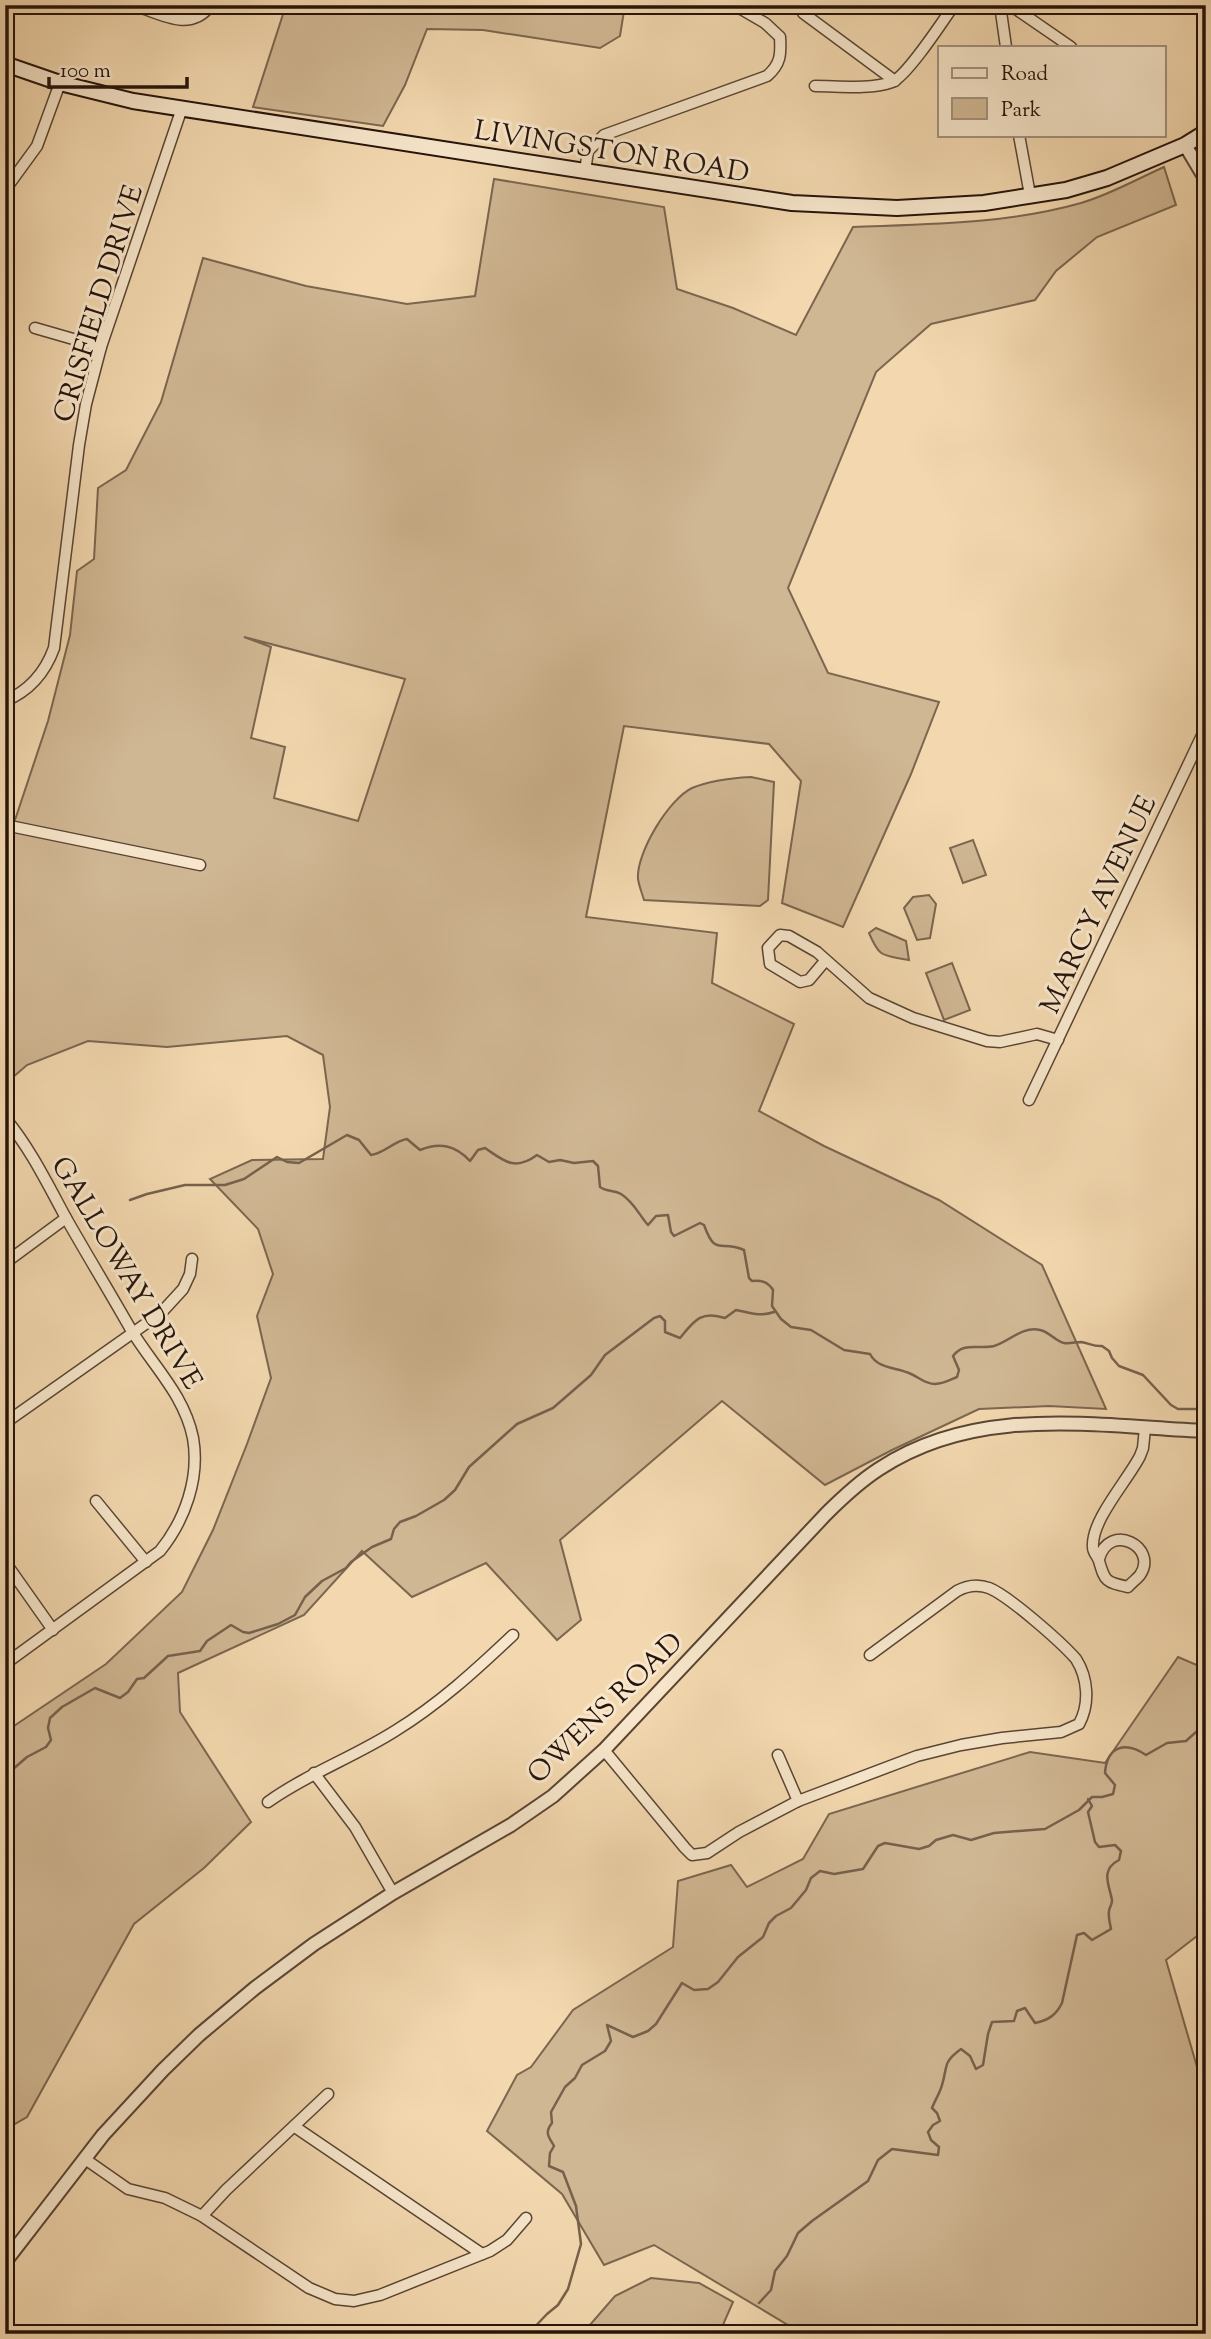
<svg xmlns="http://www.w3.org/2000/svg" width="1211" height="2339" font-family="'Sorts Mill Goudy',serif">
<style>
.green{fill:#d0b793;stroke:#7b664f;stroke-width:2;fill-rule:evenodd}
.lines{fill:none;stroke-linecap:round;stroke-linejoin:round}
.stream{stroke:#77614c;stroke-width:2.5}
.minor-casing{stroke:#594534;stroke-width:13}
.tertiary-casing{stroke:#594534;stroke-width:16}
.secondary-casing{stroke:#26140b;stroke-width:18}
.minor{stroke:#f7e6cb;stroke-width:10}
.tertiary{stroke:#f7e6cb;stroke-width:12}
.secondary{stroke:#f7e6cb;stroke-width:14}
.labels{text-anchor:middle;stroke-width:6;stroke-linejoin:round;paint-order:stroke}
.street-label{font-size:28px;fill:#26140b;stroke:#f7e6cb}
</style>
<rect width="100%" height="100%" fill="#f3d8af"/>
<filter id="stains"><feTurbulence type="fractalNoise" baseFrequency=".00286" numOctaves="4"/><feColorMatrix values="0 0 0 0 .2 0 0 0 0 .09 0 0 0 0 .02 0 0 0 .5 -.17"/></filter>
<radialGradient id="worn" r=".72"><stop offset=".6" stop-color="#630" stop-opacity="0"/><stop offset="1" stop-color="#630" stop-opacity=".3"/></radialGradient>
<g class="green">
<polygon points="286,5 625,5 620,36 600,48 483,30 427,29 405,85 383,126 253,107"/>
<path d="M1164,167L1176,205L1097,237L1056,271L1035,300L931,324L876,372L788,588L828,673L939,702L911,774L843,927L782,903L801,781L769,744L624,726L586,917L717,933L712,983L794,1024L759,1111L824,1146L939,1200L1042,1265L1106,1409L1049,1406L979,1409L892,1450L825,1485L722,1401L560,1540L581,1620L557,1640L486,1563L412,1597L362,1551L304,1615L178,1673L180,1712L251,1822L204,1868L134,1924L27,2117L6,2129L5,1732L106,1664L182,1592L213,1530L247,1444L271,1378L257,1316L273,1274L258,1229L210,1179L252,1160L323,1159L330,1107L323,1055L287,1036L167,1047L88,1041L27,1065L5,1084V843L16,817L48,721L70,635L77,571L94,559L98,488L126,470L161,402L203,258L306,286L407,304L475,296L494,179L664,207L677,289L733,308L796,335L853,227C929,224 1007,224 1081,203C1109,195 1137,179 1164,167ZM244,637L405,679L358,821L274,798L285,747L251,738L271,647Z"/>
<path d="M751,777L774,782L768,900L760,906L644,900C642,893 639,886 638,879C636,853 669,799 692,788C711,780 732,778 751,777Z"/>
<polygon points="973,840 986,875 963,883 950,848"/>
<polygon points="929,895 936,904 930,938 917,940 904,908 913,897"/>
<path d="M876,928L906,941L909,960C883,955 880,959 869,933Z"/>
<polygon points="952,963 970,1010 944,1020 926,973"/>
<polygon points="1178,1657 1206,1669 1206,1929 1166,1960 1206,2098 1206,2334 803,2334 654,2245 604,2265 562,2194 487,2131 517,2075 531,2067 573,2010 673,1947 678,1881 731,1865 747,1887 803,1859 829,1814 1030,1752 1105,1763"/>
<polygon points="651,2278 699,2283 733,2302 719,2334 582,2334 615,2296"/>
</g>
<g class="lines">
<g class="stream">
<path d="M130,1200L147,1194L185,1185H225L244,1179L277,1157L287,1162L299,1163L347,1135L359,1140L371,1155C385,1153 394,1141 407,1139L420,1150C440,1142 455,1145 470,1161L478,1150L485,1148C503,1160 514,1172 537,1155L549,1162L560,1160L574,1163L593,1161L598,1166L600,1187C607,1192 614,1190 621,1194C634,1202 639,1215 648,1225L656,1216L668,1215L671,1232L674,1236L700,1223L704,1225C716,1258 720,1239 744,1250L749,1278L752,1281C762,1280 768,1282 773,1290L772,1306L781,1319L791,1327L811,1330L844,1350L870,1354C878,1369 895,1367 909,1373C919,1377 924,1384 935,1384C943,1384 950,1380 957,1377L959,1370L953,1356C964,1341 980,1350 994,1346C1010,1341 1022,1326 1040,1330C1050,1332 1056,1342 1064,1343C1069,1344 1076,1342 1081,1342C1089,1343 1094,1347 1102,1346L1109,1351L1112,1358L1119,1366L1143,1375L1171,1405L1178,1409H1206"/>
<path d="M5,1776L27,1757L46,1747L51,1740L48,1728L50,1718L62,1707L95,1688L120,1698L128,1692L137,1679L144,1678L168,1656L200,1651L207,1641L231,1625L243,1632L249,1633L278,1624L295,1615L305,1597L322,1581L346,1568L351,1562L372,1547L391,1539L394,1529L400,1522L416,1516L444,1500L455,1490L469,1467L517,1424L553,1408L591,1375L605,1355L654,1318L660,1316L665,1321V1332L680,1338C694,1321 701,1310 725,1318L736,1310C751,1313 759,1317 774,1312"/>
<path d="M759,2303L771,2290L775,2271L787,2256L798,2233L812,2221L868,2181L878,2160L892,2149L938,2155L939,2147L931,2140L928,2132L933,2125L940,2121L937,2113L932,2108C935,2100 940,2093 942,2085C948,2066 942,2063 961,2049L970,2056L976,2069L983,2065L988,2034L992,2022L1014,2021L1017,2011L1025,2008L1035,2023C1049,2020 1056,2015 1062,2003L1077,1935L1084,1933L1092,1940L1111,1929C1110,1923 1108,1917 1109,1911C1110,1905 1112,1906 1112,1900C1109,1884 1100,1870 1119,1860L1121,1851L1115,1845L1099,1847L1095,1842L1088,1812L1092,1806L1088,1799"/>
<path d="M528,2334L547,2314L558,2305L568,2289L581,2244L576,2206L563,2172L549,2166L550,2153L554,2146C549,2137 544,2133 552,2123L551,2112L565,2087L575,2078L582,2065L605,2051L611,2041L607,2025L633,2037L648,2031L656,2024L682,1983L694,1990L708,1989L718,1982L738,1957L763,1937L769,1923L776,1916L791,1908L806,1890L811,1878L820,1871L834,1874L863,1869L878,1846L885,1843L919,1849L929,1846L936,1840L953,1835L971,1840L994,1833L1045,1829L1079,1810L1092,1797H1102L1113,1794L1115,1785L1105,1773C1107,1746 1125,1741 1146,1755L1167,1743L1186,1741L1206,1723"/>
</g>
<g class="minor-casing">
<g id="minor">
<path d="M134,5C161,14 190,33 211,5"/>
<polyline points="1000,5 1006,47"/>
<polyline points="1010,5 1071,47"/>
<polyline points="803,13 895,81"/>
<path d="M815,86C839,86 869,90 892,82C907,76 943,21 954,5"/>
<polyline points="1019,135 1030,195"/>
<path d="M585,171L588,151L604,135L767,76C781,64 781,54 780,37L765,23L734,5"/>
<polyline points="5,190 37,146 60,83"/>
<polyline points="35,328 101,347"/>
<path d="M5,701C29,691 45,673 54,648L79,445L86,404L101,347L182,108"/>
<polyline points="5,825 200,865"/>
<polyline points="825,961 809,980 800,982 770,964 768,948 780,935 789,936 817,952 869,998 913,1018 987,1041 1000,1042 1037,1034 1058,1040"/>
<polyline points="1029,1100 1206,727"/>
<path d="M5,1118C30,1148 47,1183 66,1218C87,1255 109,1291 130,1328C152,1365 184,1394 193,1438C200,1478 185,1520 160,1551L5,1664"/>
<polyline points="5,1263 66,1218"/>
<polyline points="5,1423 161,1313 183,1289 190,1274 192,1259"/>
<polyline points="96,1501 146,1562"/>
<path d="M1099,1559C1109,1521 1159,1547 1140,1575C1137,1579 1132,1582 1128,1587C1106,1582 1105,1582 1099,1561C1097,1555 1093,1553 1093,1547C1091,1520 1128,1480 1140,1456L1143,1448L1145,1428"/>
<polyline points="5,1562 53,1630"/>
<path d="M604,1750L685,1848L692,1855L707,1853L739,1832L798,1801L917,1756L961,1745L1002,1738L1061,1732L1079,1724C1090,1704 1088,1678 1076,1659C1061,1642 1009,1596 989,1588C978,1584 968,1585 957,1591L870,1655"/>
<polyline points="778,1755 798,1801"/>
<polyline points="314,1773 355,1827 393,1893"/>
<path d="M268,1802C307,1774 354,1757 395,1731C439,1704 476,1670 513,1635"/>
<polyline points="295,2127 482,2254"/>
<polyline points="85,2159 128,2189 165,2198 202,2216 309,2288 335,2299 354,2301 380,2295 490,2251 507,2240 526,2218"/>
<polyline points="202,2216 226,2190 328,2094"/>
</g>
</g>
<g class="tertiary-casing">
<g id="tertiary">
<polyline points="1185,145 1206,180"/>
<path d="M5,2262L103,2135L163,2070L199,2035L255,1988L314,1944L393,1893L511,1825L553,1796L604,1750L826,1514C842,1498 859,1482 879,1469C977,1404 1095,1426 1206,1431"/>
</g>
</g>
<g class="secondary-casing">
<polyline id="secondary" points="5,64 60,83 133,101 792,203 897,208 984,203 1066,190 1107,178 1185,145 1206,132"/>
</g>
<use href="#minor" class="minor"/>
<use href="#tertiary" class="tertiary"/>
<use href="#secondary" class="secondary"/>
</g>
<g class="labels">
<g class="street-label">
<text transform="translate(612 150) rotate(9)" y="10">LIVINGSTON ROAD</text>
<text transform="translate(97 303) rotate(-73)" y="10">CRISFIELD DRIVE</text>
<text transform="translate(1097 904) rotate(-65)" y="10">MARCY AVENUE</text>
<text transform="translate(128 1272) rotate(59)" y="10">GALLOWAY DRIVE</text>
<text transform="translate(604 1707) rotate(-44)" y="10">OWENS ROAD</text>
</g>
</g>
<rect width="1211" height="2339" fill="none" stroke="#f3d8af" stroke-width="28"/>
<rect x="7" y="7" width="1197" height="2325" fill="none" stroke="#26140b" stroke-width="3.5"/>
<rect x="14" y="14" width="1183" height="2311" fill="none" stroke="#26140b" stroke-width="2"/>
<rect x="938" y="46" width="228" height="91" fill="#f7e6cb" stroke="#a3927e" stroke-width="2"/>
<rect x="952" y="68" width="35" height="10" fill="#f7e6cb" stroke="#a3927e" stroke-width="2"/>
<text x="1001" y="80" font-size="21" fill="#26140b">Road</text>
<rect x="952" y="98" width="35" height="21" fill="#d0b793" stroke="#a3927e" stroke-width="2"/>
<text x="1001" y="116" font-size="21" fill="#26140b">Park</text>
<path d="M49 77v10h138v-10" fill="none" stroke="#26140b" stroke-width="3.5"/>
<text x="60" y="77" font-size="21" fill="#26140b" stroke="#f7e6cb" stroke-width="5" paint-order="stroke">100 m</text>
<rect width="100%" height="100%" filter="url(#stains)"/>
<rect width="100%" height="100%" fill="url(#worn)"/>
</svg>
